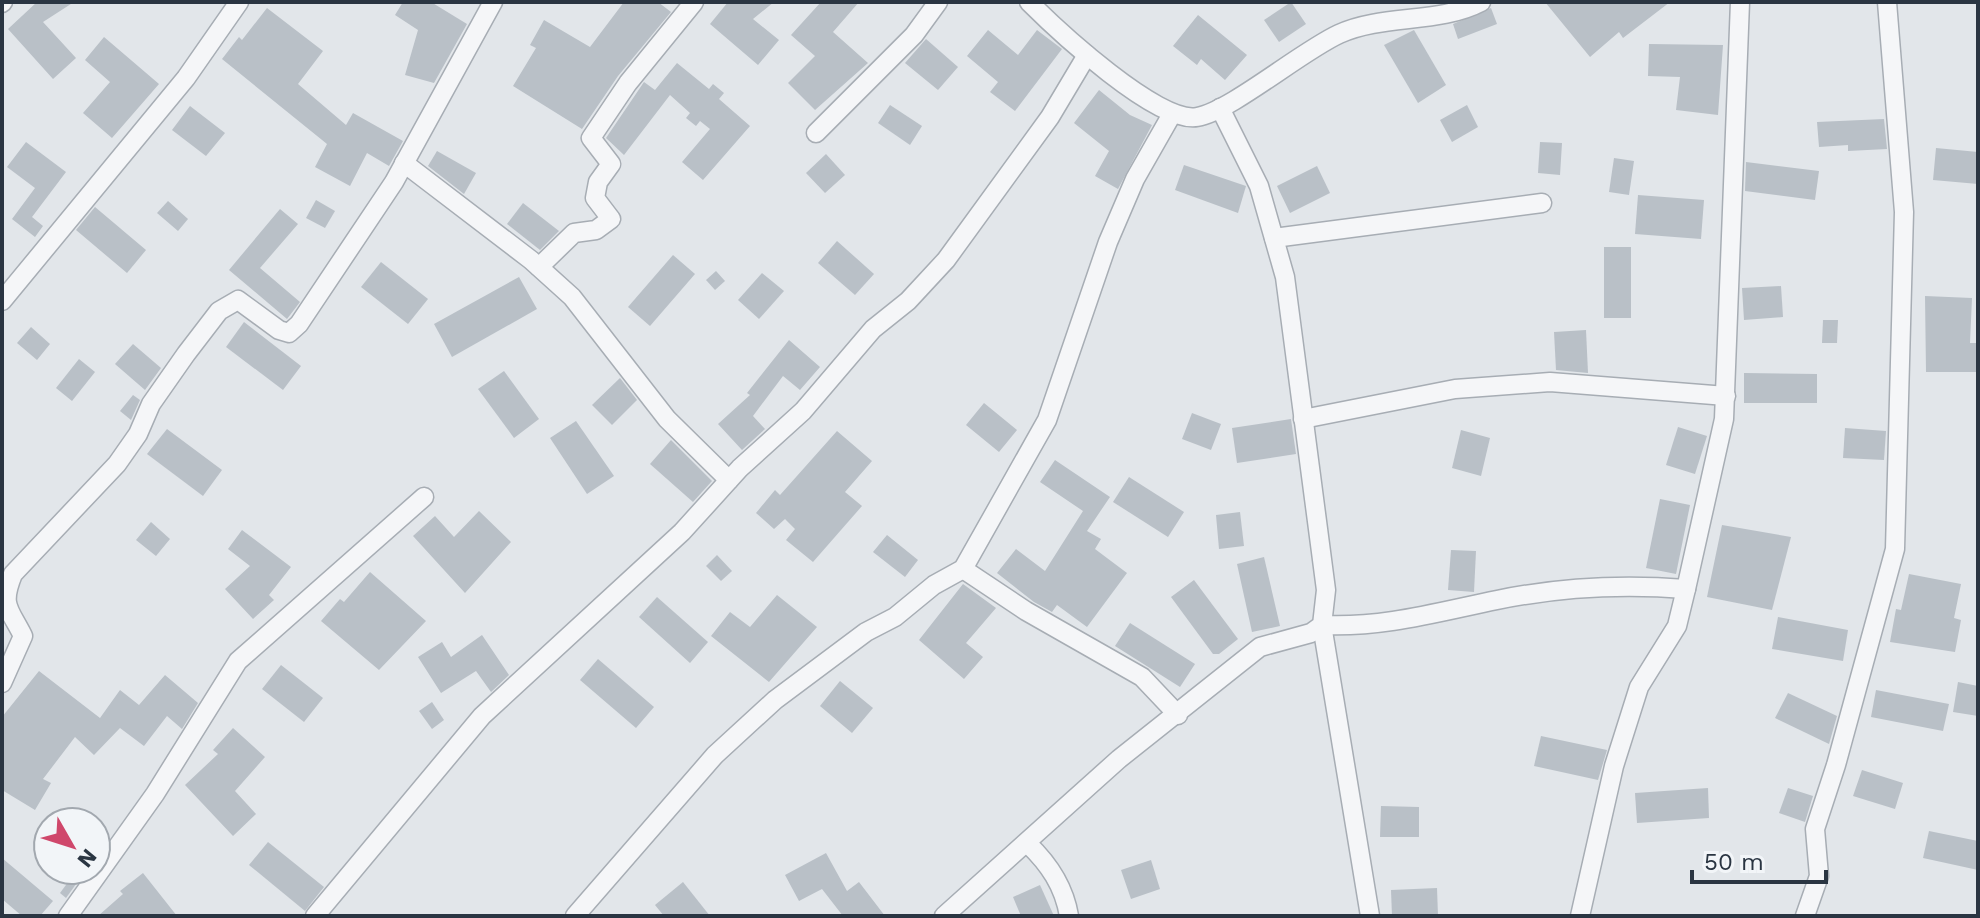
<svg xmlns="http://www.w3.org/2000/svg" width="1980" height="918" font-family="'Work Sans',sans-serif">
<style>
.building{fill:#b9c0c7}
.lines{fill:none;stroke-linecap:round;stroke-linejoin:round}
.street-casing{stroke:#a7adb4;stroke-width:21}
.street{stroke:#f5f6f8;stroke-width:18}
</style>
<rect width="100%" height="100%" fill="#e2e6ea"/>
<g class="building">
<polygon points="37,2 74,2 43,22 76,58 53,79 8,29"/>
<polygon points="403,2 431,2 467,24 434,83 405,75 418,30 395,15"/>
<polygon points="624,2 658,2 671,12 618,76 582,129 513,86 536,48 530,45 544,20 590,47"/>
<polygon points="728,2 774,2 753,19 779,40 758,65 710,24"/>
<polygon points="821,2 859,2 833,32 868,63 815,110 788,83 815,56 791,35"/>
<polygon points="1291,2 1306,24 1279,42 1264,20"/>
<polygon points="1545,2 1670,2 1623,38 1619,32 1590,57"/>
<polygon points="267,8 323,51 298,84 346,125 353,113 403,141 389,166 367,153 350,186 315,167 327,144 222,59 239,37 242,40"/>
<polygon points="1491,8 1497,24 1458,39 1453,24"/>
<polygon points="1198,15 1247,55 1225,80 1201,59 1197,65 1173,46"/>
<polygon points="988,30 1018,55 1037,30 1062,49 1015,111 990,92 998,82 967,56"/>
<polygon points="1414,30 1446,85 1418,103 1384,45"/>
<polygon points="104,37 159,84 112,138 83,113 110,82 85,60"/>
<polygon points="926,39 958,67 938,90 905,63"/>
<polygon points="1649,44 1723,45 1718,115 1676,110 1680,77 1648,76"/>
<polygon points="677,63 709,89 713,84 724,93 719,99 750,126 703,180 682,162 710,129 700,121 696,126 686,118 690,113 670,95 624,155 606,138 644,82 655,90"/>
<polygon points="1099,90 1130,115 1152,125 1118,189 1095,176 1109,151 1074,123"/>
<polygon points="890,105 922,126 910,145 878,123"/>
<polygon points="1467,105 1478,127 1452,142 1440,120"/>
<polygon points="190,106 225,133 206,156 172,130"/>
<polygon points="1884,119 1887,149 1848,151 1848,145 1819,147 1817,122"/>
<polygon points="26,142 66,172 32,217 43,226 35,237 12,219 35,188 7,167"/>
<polygon points="1540,142 1562,143 1560,175 1538,173"/>
<polygon points="1936,148 1978,152 1978,184 1933,180"/>
<polygon points="437,151 476,173 464,194 428,166"/>
<polygon points="826,154 845,175 825,193 806,173"/>
<polygon points="1614,158 1634,161 1629,195 1609,192"/>
<polygon points="1746,162 1819,171 1815,200 1745,191"/>
<polygon points="1184,165 1246,186 1238,213 1175,190"/>
<polygon points="1317,166 1330,193 1290,213 1277,186"/>
<polygon points="1638,195 1704,200 1701,239 1635,234"/>
<polygon points="316,200 335,211 325,228 306,218"/>
<polygon points="168,201 188,219 178,231 157,213"/>
<polygon points="523,203 559,231 540,250 507,224"/>
<polygon points="95,207 146,250 127,273 76,230"/>
<polygon points="280,209 298,224 260,268 300,302 287,319 229,270"/>
<polygon points="837,241 874,274 855,295 818,263"/>
<rect x="1604" y="247" width="27" height="71"/>
<polygon points="673,255 695,274 650,326 628,307"/>
<polygon points="381,262 428,299 408,324 361,287"/>
<polygon points="716,271 725,281 715,290 706,280"/>
<polygon points="762,273 784,291 759,319 738,300"/>
<polygon points="519,277 537,309 452,357 434,324"/>
<polygon points="1781,286 1783,317 1744,320 1742,288"/>
<polygon points="1925,296 1972,298 1970,343 1978,343 1978,372 1926,372"/>
<polygon points="1823,320 1838,320 1837,343 1822,343"/>
<polygon points="244,322 301,366 283,390 226,347"/>
<polygon points="31,327 50,344 37,360 17,343"/>
<polygon points="1586,330 1588,373 1556,370 1554,332"/>
<polygon points="789,340 820,367 800,390 783,376 753,416 765,429 742,450 718,424 750,395 747,393"/>
<polygon points="133,344 161,368 145,390 115,364"/>
<polygon points="79,359 95,372 72,401 56,388"/>
<polygon points="504,371 539,419 514,438 478,389"/>
<polygon points="1744,373 1817,374 1817,403 1744,403"/>
<polygon points="620,378 637,400 612,425 592,405"/>
<polygon points="133,395 140,400 131,420 120,411"/>
<polygon points="984,403 1017,430 999,452 966,425"/>
<polygon points="1192,413 1221,424 1211,450 1182,439"/>
<polygon points="1291,419 1296,454 1237,463 1232,428"/>
<polygon points="576,421 614,476 587,494 550,438"/>
<polygon points="1678,427 1707,436 1695,474 1666,465"/>
<polygon points="1845,428 1886,431 1884,460 1843,458"/>
<polygon points="167,429 222,470 203,496 147,454"/>
<polygon points="1461,430 1490,438 1481,476 1452,468"/>
<polygon points="837,431 872,461 845,492 862,506 813,562 786,540 795,529 785,519 774,529 756,513 775,490 780,495"/>
<polygon points="671,440 712,481 693,502 650,464"/>
<polygon points="1055,460 1110,497 1087,531 1101,539 1095,549 1127,573 1087,627 1057,605 1052,612 1034,602 997,573 1016,549 1045,571 1083,511 1040,482"/>
<polygon points="1129,477 1184,512 1168,537 1113,502"/>
<polygon points="1660,499 1690,505 1676,574 1646,568"/>
<polygon points="479,511 511,542 465,593 413,536 435,516 454,537"/>
<polygon points="1240,512 1244,546 1219,549 1216,515"/>
<polygon points="151,522 170,539 156,556 136,540"/>
<polygon points="1722,525 1791,537 1772,610 1707,597"/>
<polygon points="242,530 291,567 269,595 274,600 253,619 225,589 250,566 228,549"/>
<polygon points="887,535 918,560 905,577 873,552"/>
<polygon points="1451,550 1476,551 1474,592 1448,590"/>
<polygon points="717,555 732,571 721,581 706,566"/>
<polygon points="1264,557 1280,626 1252,632 1237,564"/>
<polygon points="370,572 426,621 379,670 321,621 340,599 344,602"/>
<polygon points="1909,574 1961,584 1954,618 1961,620 1955,652 1890,642 1896,609 1901,610"/>
<polygon points="1194,580 1238,639 1219,654 1213,654 1171,597"/>
<polygon points="963,584 996,608 966,643 983,657 964,679 919,640"/>
<polygon points="777,595 817,627 769,682 711,636 730,612 750,627"/>
<polygon points="657,597 708,642 690,663 639,617"/>
<polygon points="1778,617 1848,630 1843,661 1772,649"/>
<polygon points="1130,623 1195,664 1180,687 1115,646"/>
<polygon points="482,635 509,675 491,692 476,671 441,693 418,657 442,642 451,657"/>
<polygon points="598,659 654,707 636,728 580,680"/>
<polygon points="281,665 323,698 304,722 262,689"/>
<polygon points="39,671 100,718 120,690 139,705 165,675 198,703 182,729 167,716 144,746 120,728 94,755 75,737 43,779 51,783 35,810 2,790 2,717"/>
<polygon points="840,681 873,708 852,733 820,706"/>
<polygon points="1958,682 1978,686 1978,716 1953,712"/>
<polygon points="1876,690 1949,704 1943,731 1871,717"/>
<polygon points="1788,693 1837,716 1829,744 1775,718"/>
<polygon points="432,702 444,720 432,729 419,711"/>
<polygon points="233,728 265,757 235,791 256,814 233,836 185,785 218,754 213,750"/>
<polygon points="1541,736 1607,750 1598,780 1534,766"/>
<polygon points="1862,770 1903,783 1895,809 1853,796"/>
<polygon points="1708,788 1709,818 1637,823 1635,793"/>
<polygon points="1788,788 1813,796 1805,822 1779,813"/>
<polygon points="1381,806 1419,807 1419,837 1380,837"/>
<polygon points="1929,831 1978,841 1978,870 1923,858"/>
<polygon points="268,842 324,887 305,911 249,865"/>
<polygon points="826,853 847,891 859,882 885,916 843,916 822,889 799,901 785,875"/>
<polygon points="2,858 53,901 40,916 22,916 2,899"/>
<polygon points="1151,860 1160,889 1131,899 1121,870"/>
<polygon points="77,870 84,873 66,898 60,893"/>
<polygon points="143,873 177,916 98,916 123,894 120,891"/>
<polygon points="683,882 710,916 664,916 655,905"/>
<polygon points="1040,885 1054,916 1021,916 1013,897"/>
<polygon points="1437,888 1438,916 1392,916 1391,890"/>
</g>
<g class="lines">
<g class="street-casing">
<g id="street">
<path d="M1029,2C1057,30 1158,124 1197,117C1231,111 1300,52 1339,34C1383,14 1439,24 1481,2"/>
<polyline points="2,3 3,2"/>
<polyline points="816,133 914,35 938,2"/>
<polyline points="404,163 531,260 572,297 667,419 729,480"/>
<polyline points="1274,238 1542,203"/>
<polyline points="539,267 574,233 596,230 611,219 595,198 598,182 611,164 591,138 628,83 694,2"/>
<polyline points="2,301 186,78 239,2"/>
<polyline points="1303,419 1455,389 1550,382 1726,396"/>
<polyline points="963,569 1026,611 1142,677 1178,715"/>
<path d="M2,683L23,636C9,608 0,606 13,574L117,464L138,434L151,404L186,354L219,311L238,300L279,330L289,333L299,324L394,182L493,2"/>
<path d="M1028,844C1049,864 1064,886 1069,916"/>
<polyline points="68,916 155,794 238,661 424,497"/>
<polyline points="315,916 482,716 682,532 740,468 803,411 873,329 908,301 946,260 1050,117 1087,55"/>
<polyline points="575,916 715,755 775,700 866,632 895,617 934,585 963,569 1047,420 1108,242 1135,179 1172,114"/>
<polyline points="944,916 1119,759 1260,647 1311,633 1322,625 1326,590 1285,277 1259,186 1220,108"/>
<path d="M1370,916L1322,625C1383,628 1438,612 1497,600C1560,587 1622,584 1686,589L1724,419L1740,2"/>
<polyline points="1580,916 1614,766 1639,687 1677,626 1686,589"/>
<polyline points="1805,916 1819,876 1815,829 1836,765 1895,549 1904,212 1887,2"/>
</g>
</g>
<use href="#street" class="street"/>
</g>
<rect width="1980" height="918" fill="none" stroke="#2a3542" stroke-width="8"/>
<g transform="translate(72 846) rotate(129)"><circle r="38" fill="#f2f5f8" stroke="#a2a8af" stroke-width="2"/>
<path d="M0-6L14 30L0 20L-14 30Z" fill="#cf476b"/>
<text y="-12" font-size="22" font-weight="bold" text-anchor="middle" fill="#2a3542">N</text>
</g>
<path d="M1692 870v12h134v-12" fill="none" stroke="#2a3542" stroke-width="4"/>
<text x="1704" y="870" font-size="24" fill="#2a3542" stroke="#f2f5f8" stroke-width="6" paint-order="stroke">50 m</text>
</svg>
